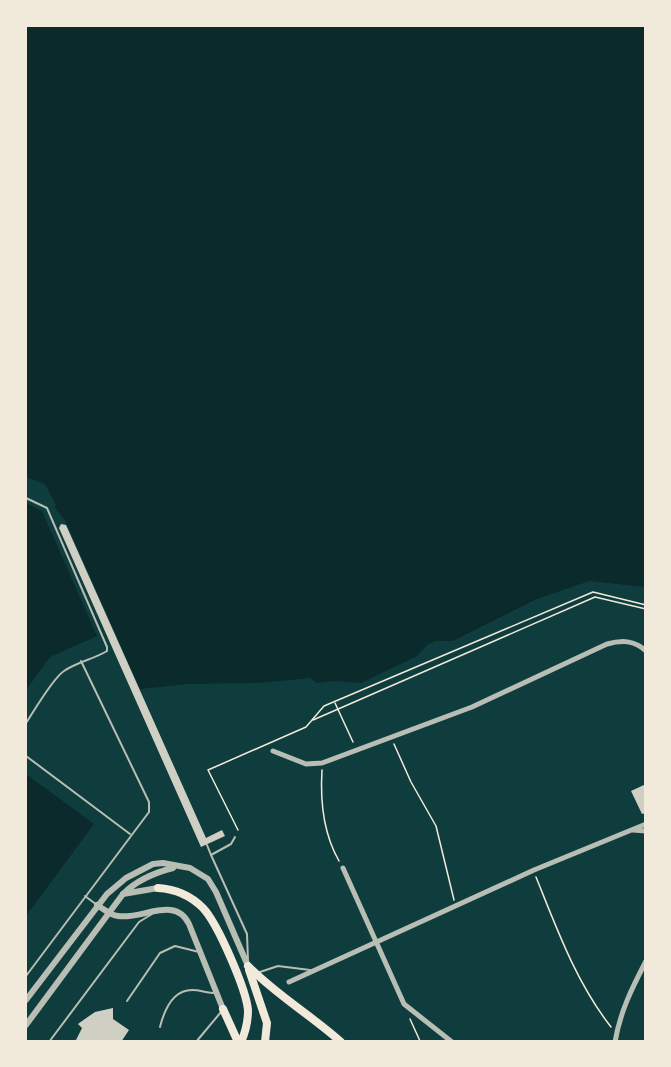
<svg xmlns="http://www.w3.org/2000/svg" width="671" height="1067" font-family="Helvetica,sans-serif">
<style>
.water{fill:#0a2a2b}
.building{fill:#cfcfc3}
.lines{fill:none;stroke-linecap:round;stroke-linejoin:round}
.path{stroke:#f1e9da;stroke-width:1.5}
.service{stroke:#b8beb3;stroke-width:2}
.minor{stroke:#b8beb3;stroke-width:5}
.tertiary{stroke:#b8beb3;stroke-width:6}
.primary{stroke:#f1e9da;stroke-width:8}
</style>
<rect width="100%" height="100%" fill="#0f3d3e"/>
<g class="water">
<polygon points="26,26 645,26 645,587 589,581 537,599 453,641 435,641 427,645 417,656 361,683 334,681 317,683 310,678 259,683 189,684 140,689 65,520 55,508 56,505 45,484 26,477"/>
<polygon points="26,503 42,511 97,636 50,657 26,690"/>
<polygon points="26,774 94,824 26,916"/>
</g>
<g class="building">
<polygon points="61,524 66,525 206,838 222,830 225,836 201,847 59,528"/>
<polygon points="646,784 646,813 642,814 631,791"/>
<polygon points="113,1008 113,1019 129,1030 121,1042 75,1042 82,1028 78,1024 82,1021 95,1012"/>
</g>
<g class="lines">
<g class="path">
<polyline points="335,703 353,742"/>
<polyline points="313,720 595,597 646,609"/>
<polyline points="394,744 411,782 436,826 454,900"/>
<path d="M322,770C320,802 323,833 339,861"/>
<polyline points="238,830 208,770 306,727 324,706 593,592 646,605"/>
<path d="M536,877C557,929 576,982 611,1027"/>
<polyline points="410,1019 420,1041"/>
</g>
<g class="service">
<path d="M26,498L47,508L107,647V651C94,659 77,662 64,671C53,678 34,711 26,723"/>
<polyline points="26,756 130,834"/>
<polyline points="235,837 231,844 211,855 247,934 248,961"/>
<polyline points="207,845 211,855"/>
<polyline points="85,896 97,905"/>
<polyline points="257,973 278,966 310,970"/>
<polyline points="26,976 149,812 149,802 81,661"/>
<polyline points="127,1001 160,953 175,946 199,952"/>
<path d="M160,1027C164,1011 172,990 192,990C200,990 207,993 216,993"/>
<polyline points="49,1042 139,922 152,914"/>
<polyline points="196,1042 221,1012"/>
</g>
<g class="minor">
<path d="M273,751L306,764L322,763L472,707L607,644C622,640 634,640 646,651"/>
<polyline points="633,830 646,831"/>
<polyline points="343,868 404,1004 452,1042"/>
<polyline points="289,982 534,870 646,824"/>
<path d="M615,1042C620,1012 632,988 646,961"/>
</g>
<g class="tertiary">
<polyline points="123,894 158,888"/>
<path d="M97,905C104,909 110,915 118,916C142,920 175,895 189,924L223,1009"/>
<polyline points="26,1000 107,894 126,878 153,864 163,863 190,868 208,879 216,892 248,966"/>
<path d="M26,1025L123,894C137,880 153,873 173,868"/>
</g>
<g class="primary">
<path d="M158,888C175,889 191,896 203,908C218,924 246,989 248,1010C248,1021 246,1031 241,1042"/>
<path d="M248,966C276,995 311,1015 341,1042"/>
<polyline points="249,970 267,1023 265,1042"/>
<polyline points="223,1009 238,1042"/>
</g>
</g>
<rect width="671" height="1067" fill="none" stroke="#f1e9da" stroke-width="54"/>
</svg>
